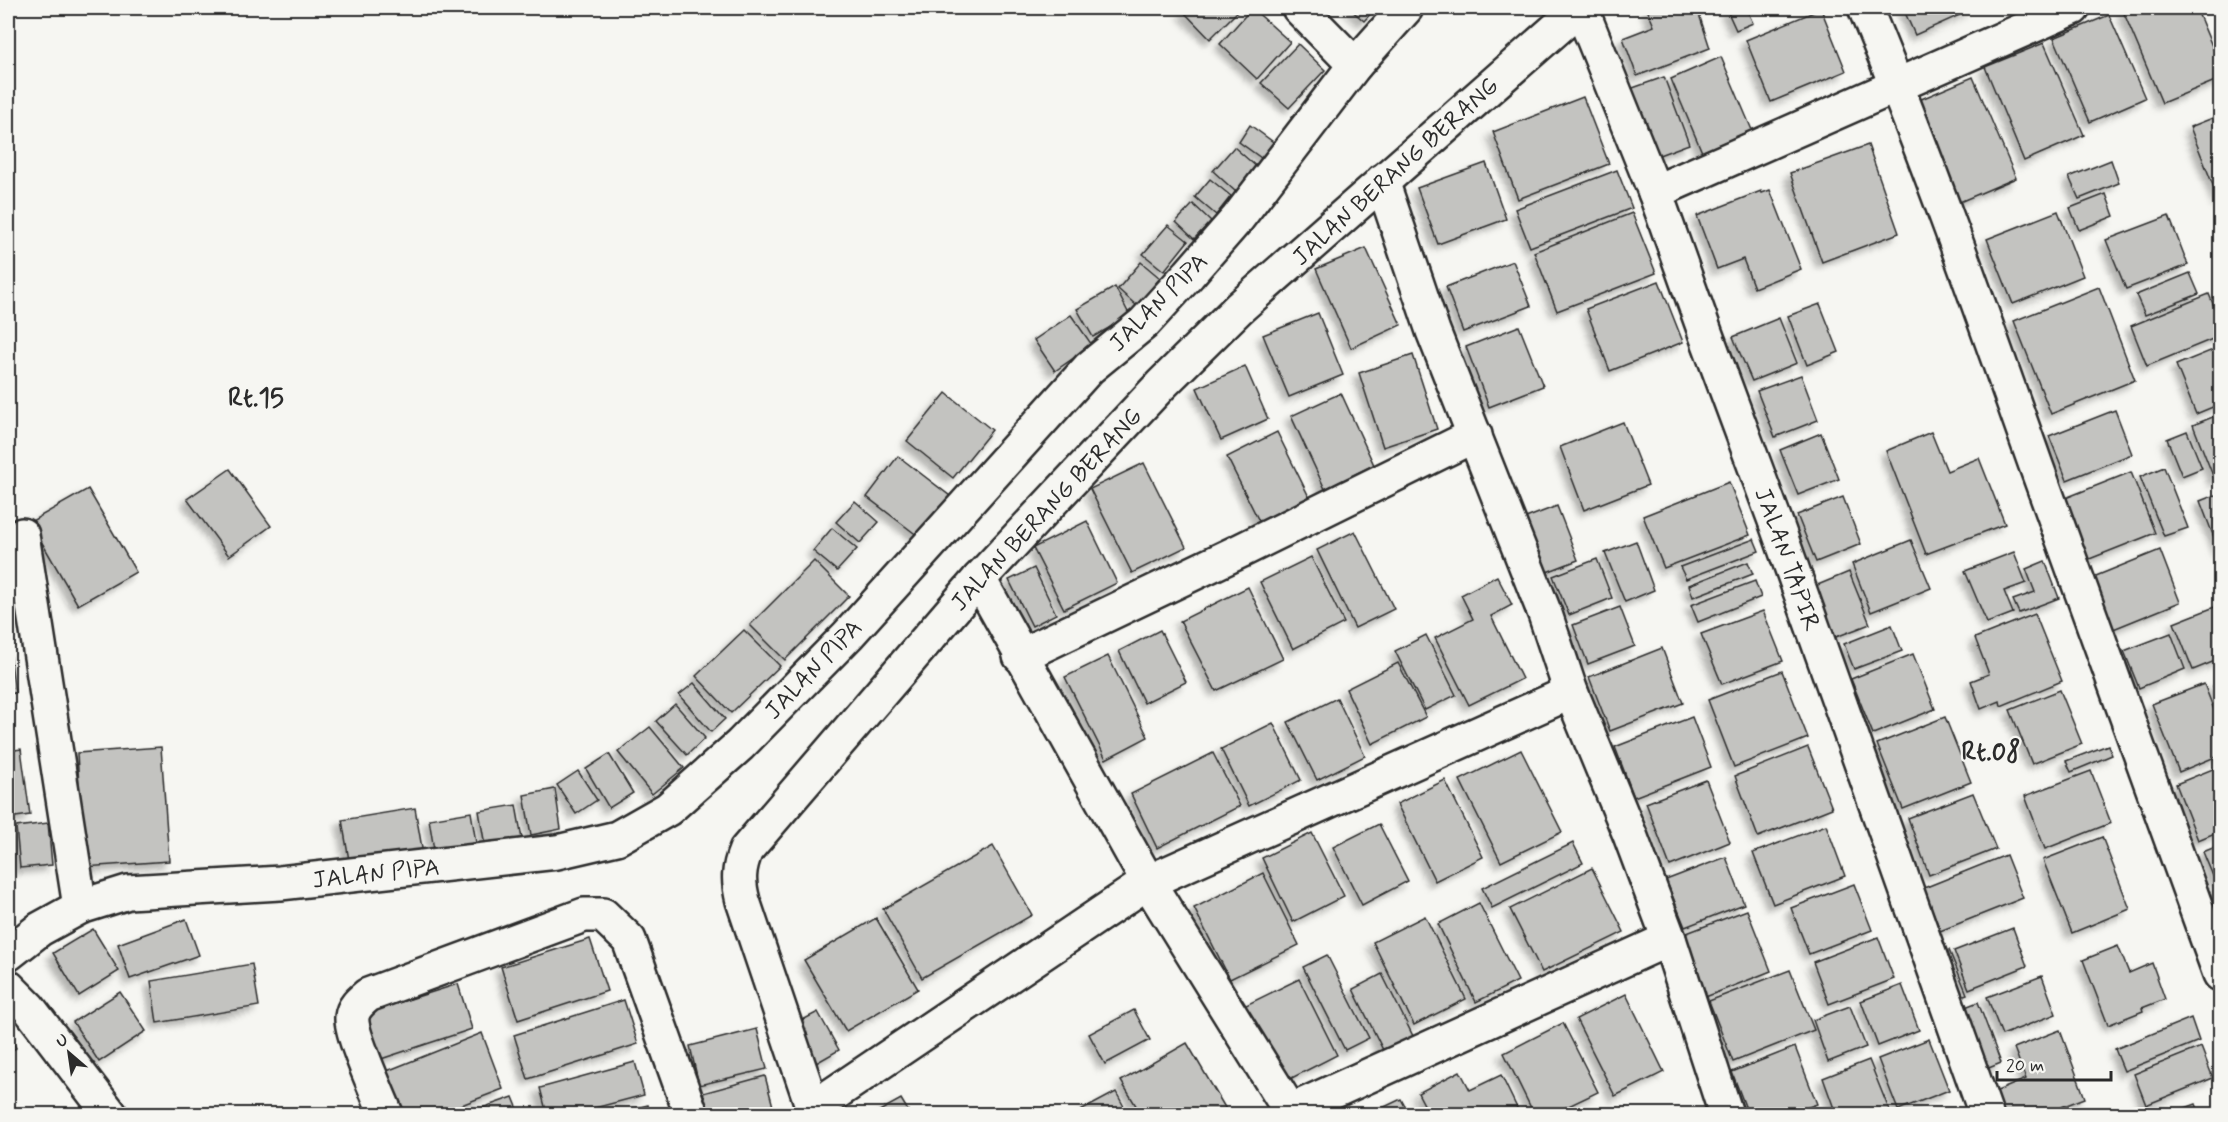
<svg xmlns="http://www.w3.org/2000/svg" width="2228" height="1122" font-family="Mynerve,sans-serif">
<style>
.building{fill:#c3c3c0;stroke:#2b2b2b;stroke-width:1.5;filter:url(#shadow)}
.lines{fill:none;stroke-linecap:round;stroke-linejoin:round}
.minor-casing{stroke:#2b2b2b;stroke-width:38}
.minor{stroke:#f6f6f2;stroke-width:33}
.labels{text-anchor:middle;stroke-width:4.5;stroke-linejoin:round;paint-order:stroke}
.street-label{font-size:24px;fill:#2b2b2b;stroke:#f6f6f2}
.neighbourhood-label{font-size:26px;font-weight:bold;fill:#2b2b2b;stroke:#f6f6f2}
</style>
<defs>
<filter id="shadow"><feDropShadow dx="-5.5" dy="5.5" stdDeviation="3" flood-color="#0004"/></filter>
</defs>
<rect width="100%" height="100%" fill="#f6f6f2"/>
<filter id="ink" filterUnits="userSpaceOnUse"><feTurbulence type="fractalNoise" baseFrequency=".0167" numOctaves="2"/><feDisplacementMap in="SourceGraphic" scale="12" xChannelSelector="R" yChannelSelector="G"/><feConvolveMatrix kernelMatrix="1 2 1 2 8 2 1 2 1" color-interpolation-filters="sRGB"/></filter>
<g filter="url(#ink)">
<g class="building">
<polygon points="1189,8 1241,8 1210,39 1184,12"/>
<polygon points="1252,8 1290,42 1257,79 1220,44"/>
<polygon points="1349,8 1376,8 1364,21"/>
<polygon points="1650,8 1697,8 1710,48 1637,76 1623,38 1654,26 1647,9"/>
<polygon points="1726,8 1746,8 1753,23 1736,30"/>
<polygon points="1903,8 1970,8 1971,10 1915,35"/>
<polygon points="2131,8 2196,8 2220,65 2220,79 2162,103 2123,11"/>
<polygon points="1821,9 1846,71 1771,102 1746,40"/>
<polygon points="2109,15 2145,98 2090,122 2054,38"/>
<polygon points="2044,43 2084,135 2024,161 1985,67"/>
<polygon points="1298,44 1325,70 1289,108 1261,83"/>
<polygon points="1721,57 1752,130 1702,152 1671,79"/>
<polygon points="1664,77 1689,144 1651,158 1627,90"/>
<polygon points="1973,77 2016,178 1955,204 1912,103"/>
<polygon points="1583,97 1609,164 1518,199 1493,132"/>
<polygon points="2220,115 2220,203 2190,127"/>
<polygon points="1250,125 1280,147 1268,163 1239,142"/>
<polygon points="1868,145 1899,233 1822,262 1790,173"/>
<polygon points="1234,147 1258,168 1236,192 1213,171"/>
<polygon points="2111,160 2119,183 2079,199 2069,177"/>
<polygon points="1486,163 1506,219 1438,244 1417,188"/>
<polygon points="1617,170 1632,208 1530,247 1515,209"/>
<polygon points="1210,179 1231,196 1216,215 1195,197"/>
<polygon points="1770,190 1801,269 1754,288 1743,259 1717,269 1697,216 1761,191 1762,193"/>
<polygon points="2106,194 2114,216 2079,230 2070,208"/>
<polygon points="1193,204 1211,221 1194,239 1176,222"/>
<polygon points="2058,211 2083,276 2013,304 1987,239"/>
<polygon points="1632,213 1656,273 1557,311 1534,252"/>
<polygon points="2169,216 2188,265 2126,289 2106,240"/>
<polygon points="1168,225 1188,241 1164,271 1143,254"/>
<polygon points="1366,248 1401,325 1351,348 1316,269"/>
<polygon points="1513,261 1531,306 1463,332 1446,287"/>
<polygon points="1141,262 1160,278 1137,306 1118,289"/>
<polygon points="2190,273 2199,294 2145,315 2136,295"/>
<polygon points="1659,281 1683,342 1610,371 1586,309"/>
<polygon points="1115,287 1130,316 1093,337 1077,309"/>
<polygon points="2099,287 2135,380 2051,414 2014,321"/>
<polygon points="2209,294 2220,321 2220,336 2147,366 2131,326"/>
<polygon points="1820,304 1839,352 1807,365 1788,316"/>
<polygon points="1318,313 1343,375 1289,397 1263,335"/>
<polygon points="1071,315 1092,345 1055,371 1034,340"/>
<polygon points="1779,318 1797,363 1752,381 1733,337"/>
<polygon points="1519,326 1543,386 1489,407 1466,347"/>
<polygon points="2220,347 2220,404 2196,414 2176,365"/>
<polygon points="1413,355 1437,429 1383,447 1359,373"/>
<polygon points="1245,366 1268,419 1221,440 1197,388"/>
<polygon points="1801,375 1818,420 1775,437 1757,391"/>
<polygon points="946,393 992,430 953,478 907,441"/>
<polygon points="1341,393 1374,465 1325,489 1291,416"/>
<polygon points="2115,410 2132,454 2067,480 2049,436"/>
<polygon points="2220,414 2220,478 2215,481 2193,425"/>
<polygon points="1623,422 1648,485 1584,510 1560,447"/>
<polygon points="2187,431 2202,468 2182,476 2167,439"/>
<polygon points="1277,432 1313,505 1263,529 1227,457"/>
<polygon points="1931,432 1947,471 1979,458 2005,524 1926,554 1886,451"/>
<polygon points="1821,433 1839,479 1798,495 1780,450"/>
<polygon points="898,456 950,496 918,536 867,497"/>
<polygon points="1144,463 1186,547 1132,573 1090,489"/>
<polygon points="2164,467 2188,528 2164,536 2140,477"/>
<polygon points="230,469 271,526 229,556 187,499"/>
<polygon points="2131,472 2155,533 2087,560 2063,499"/>
<polygon points="1729,482 1750,535 1664,568 1643,516"/>
<polygon points="88,489 136,572 78,605 30,522"/>
<polygon points="2220,493 2220,553 2200,501"/>
<polygon points="1843,497 1861,544 1816,562 1797,515"/>
<polygon points="855,501 879,522 860,543 836,522"/>
<polygon points="1557,506 1578,560 1539,575 1518,521"/>
<polygon points="1087,521 1117,583 1064,609 1033,548"/>
<polygon points="832,528 857,549 837,571 813,551"/>
<polygon points="1355,531 1394,609 1355,628 1317,550"/>
<polygon points="1754,539 1759,551 1686,579 1680,567"/>
<polygon points="1911,540 1931,588 1871,612 1852,564"/>
<polygon points="1636,541 1654,590 1625,602 1605,553"/>
<polygon points="2160,550 2180,602 2111,630 2091,578"/>
<polygon points="2014,552 2026,583 2004,591 2013,613 1987,623 1965,571"/>
<polygon points="1311,557 1344,623 1293,649 1260,582"/>
<polygon points="1597,559 1612,598 1569,615 1553,576"/>
<polygon points="814,561 849,596 785,660 750,625"/>
<polygon points="2045,561 2059,598 2019,613 2013,600 2035,592 2026,569"/>
<polygon points="1748,562 1753,574 1693,597 1689,585"/>
<polygon points="1034,568 1056,614 1032,626 1009,580"/>
<polygon points="1849,572 1870,624 1828,640 1808,589"/>
<polygon points="1497,576 1512,605 1491,616 1522,679 1469,705 1435,638 1473,619 1461,595"/>
<polygon points="1755,581 1761,597 1698,622 1691,605"/>
<polygon points="1248,587 1283,659 1216,691 1180,621"/>
<polygon points="2217,606 2220,614 2220,659 2193,670 2174,623"/>
<polygon points="1620,607 1635,646 1588,664 1573,625"/>
<polygon points="1763,611 1783,661 1722,684 1701,634"/>
<polygon points="2035,614 2062,681 2001,706 2000,701 1981,709 1971,681 1989,674 1975,638"/>
<polygon points="1892,625 1902,651 1854,669 1844,644"/>
<polygon points="744,630 780,666 731,713 696,676"/>
<polygon points="1160,630 1186,682 1144,703 1119,651"/>
<polygon points="2171,633 2185,669 2139,688 2124,651"/>
<polygon points="1426,635 1456,695 1425,710 1395,651"/>
<polygon points="8,636 15,693 8,694"/>
<polygon points="1662,648 1683,703 1610,731 1589,677"/>
<polygon points="1913,654 1935,709 1873,734 1851,679"/>
<polygon points="1108,656 1148,737 1106,759 1065,677"/>
<polygon points="1398,663 1426,717 1372,744 1346,689"/>
<polygon points="1782,671 1808,738 1734,767 1708,700"/>
<polygon points="694,683 725,719 711,732 679,695"/>
<polygon points="2220,683 2220,706 2213,686"/>
<polygon points="2204,684 2220,725 2220,755 2179,772 2152,704"/>
<polygon points="2060,690 2082,744 2032,764 2010,710"/>
<polygon points="1337,698 1365,756 1317,780 1288,722"/>
<polygon points="675,704 705,738 687,755 656,721"/>
<polygon points="1692,717 1711,767 1634,797 1615,747"/>
<polygon points="1945,717 1971,782 1903,809 1877,744"/>
<polygon points="1273,723 1301,780 1249,806 1221,749"/>
<polygon points="650,727 684,768 652,794 618,752"/>
<polygon points="2108,745 2112,755 2071,772 2066,761"/>
<polygon points="161,747 169,861 84,867 77,753"/>
<polygon points="1808,747 1832,808 1758,837 1735,776"/>
<polygon points="21,749 30,815 8,818 8,751"/>
<polygon points="1521,750 1562,832 1501,862 1460,780"/>
<polygon points="1213,753 1240,806 1157,848 1131,794"/>
<polygon points="609,754 633,793 609,808 586,769"/>
<polygon points="2220,766 2220,831 2198,840 2176,784"/>
<polygon points="578,771 597,800 576,814 557,785"/>
<polygon points="2091,771 2111,823 2045,849 2025,796"/>
<polygon points="1445,780 1483,857 1435,881 1397,804"/>
<polygon points="1706,780 1730,842 1670,866 1646,803"/>
<polygon points="555,789 561,829 531,835 524,795"/>
<polygon points="1973,793 1996,849 1929,875 1908,818"/>
<polygon points="516,805 522,839 485,846 479,811"/>
<polygon points="415,808 423,854 350,866 342,820"/>
<polygon points="471,812 476,843 434,850 429,819"/>
<polygon points="48,823 52,865 20,868 16,827"/>
<polygon points="1379,824 1408,881 1362,905 1333,847"/>
<polygon points="1826,825 1845,876 1773,904 1753,853"/>
<polygon points="1312,833 1344,896 1293,922 1262,858"/>
<polygon points="2102,837 2130,909 2072,933 2043,860"/>
<polygon points="1573,843 1583,863 1492,908 1482,888"/>
<polygon points="2220,845 2220,882 2216,883 2203,852"/>
<polygon points="993,846 1032,915 922,978 883,909"/>
<polygon points="2006,855 2023,898 1940,931 1924,888"/>
<polygon points="1726,857 1744,904 1685,927 1666,880"/>
<polygon points="1592,868 1624,932 1542,972 1510,909"/>
<polygon points="1263,873 1299,945 1230,979 1194,908"/>
<polygon points="1854,884 1872,930 1809,954 1791,908"/>
<polygon points="2220,888 2220,906 2214,891"/>
<polygon points="1479,903 1518,981 1476,1002 1438,924"/>
<polygon points="1747,910 1771,971 1703,998 1679,936"/>
<polygon points="1425,916 1466,999 1414,1025 1373,942"/>
<polygon points="876,918 918,989 846,1031 804,960"/>
<polygon points="186,919 199,955 130,979 118,944"/>
<polygon points="2013,928 2027,966 1969,989 1954,951"/>
<polygon points="93,929 119,971 79,996 53,953"/>
<polygon points="1878,937 1894,979 1829,1004 1813,962"/>
<polygon points="590,939 607,991 518,1020 501,967"/>
<polygon points="2118,946 2129,973 2152,963 2165,999 2142,1008 2143,1011 2108,1025 2083,960"/>
<polygon points="1949,950 1967,994 1958,997 1940,954"/>
<polygon points="1327,955 1369,1038 1345,1050 1303,967"/>
<polygon points="252,964 259,1006 157,1023 151,981"/>
<polygon points="1790,970 1814,1030 1733,1062 1709,1001"/>
<polygon points="1382,974 1415,1040 1385,1054 1353,989"/>
<polygon points="2042,976 2056,1014 2002,1035 1987,997"/>
<polygon points="1299,979 1337,1055 1282,1083 1244,1006"/>
<polygon points="458,984 472,1029 381,1059 366,1013"/>
<polygon points="1902,985 1919,1030 1878,1046 1861,1001"/>
<polygon points="120,992 146,1031 99,1062 73,1022"/>
<polygon points="1626,994 1664,1072 1615,1096 1576,1019"/>
<polygon points="624,1000 638,1044 528,1079 514,1035"/>
<polygon points="1978,1002 2001,1063 1979,1072 1955,1011"/>
<polygon points="1850,1006 1866,1047 1828,1062 1813,1020"/>
<polygon points="1134,1010 1150,1040 1105,1064 1089,1034"/>
<polygon points="818,1012 839,1050 811,1066 789,1027"/>
<polygon points="2191,1018 2199,1041 2124,1071 2115,1049"/>
<polygon points="1563,1023 1598,1092 1552,1114 1534,1114 1504,1053"/>
<polygon points="757,1029 767,1069 699,1085 690,1046"/>
<polygon points="2060,1030 2085,1098 2043,1114 2004,1114 1995,1092 2026,1079 2014,1048"/>
<polygon points="8,1032 16,1048 8,1053"/>
<polygon points="482,1033 503,1089 438,1114 398,1114 382,1073"/>
<polygon points="1929,1039 1949,1090 1898,1110 1878,1059"/>
<polygon points="1187,1043 1227,1111 1221,1114 1141,1114 1121,1081"/>
<polygon points="1795,1047 1817,1104 1789,1114 1748,1114 1732,1072"/>
<polygon points="2201,1047 2213,1078 2146,1105 2134,1074"/>
<polygon points="1869,1060 1890,1112 1884,1114 1836,1114 1823,1078"/>
<polygon points="635,1062 644,1095 572,1114 547,1114 540,1088"/>
<polygon points="1460,1071 1470,1090 1501,1075 1520,1114 1429,1114 1418,1093"/>
<polygon points="765,1076 775,1114 709,1114 703,1093"/>
<polygon points="1116,1092 1128,1114 1075,1114"/>
<polygon points="513,1097 520,1114 465,1114"/>
<polygon points="901,1099 910,1114 874,1114"/>
<polygon points="1401,1099 1409,1114 1370,1114"/>
<polygon points="2196,1104 2200,1114 2169,1114"/>
<polygon points="648,1105 650,1114 614,1114"/>
</g>
<g class="lines">
<g class="minor-casing">
<g id="minor">
<polyline points="1299,8 1355,65"/>
<polyline points="1581,8 1655,192 1706,335 1774,518 1986,1114"/>
<path d="M1865,8C1927,157 1981,310 2035,463C2096,634 2158,804 2220,974"/>
<polyline points="1382,181 1433,331 1545,614 1571,692 1630,835 1669,939 1726,1114"/>
<polyline points="1655,192 2073,8"/>
<polyline points="22,535 80,907"/>
<polyline points="979,579 1148,882 1292,1114"/>
<polyline points="1020,656 1242,550 1475,435"/>
<polyline points="8,954 40,929 80,907 128,892 280,883 557,852 617,838 668,809 740,745 848,635 1089,368 1144,323 1189,274 1238,218 1355,65 1406,8"/>
<polyline points="8,987 29,1008 110,1114"/>
<polyline points="813,1108 1148,882 1571,692"/>
<path d="M386,1114C379,1096 350,1033 352,1017C353,1007 361,1001 368,995L584,915H603L629,940L691,1114"/>
<path d="M815,1114L743,901C738,882 738,869 746,850L979,579L1161,385L1239,308L1580,8"/>
<polyline points="1284,1114 1669,939"/>
</g>
</g>
<use href="#minor" class="minor"/>
</g>
</g>
<g class="labels">
<g class="street-label">
<text transform="translate(1395 171) rotate(-42)" y="8">JALAN BERANG BERANG</text>
<text transform="translate(1158 302) rotate(-45)" y="8">JALAN PIPA</text>
<text transform="translate(1046 509) rotate(-47)" y="8">JALAN BERANG BERANG</text>
<text transform="translate(1788 559) rotate(70)" y="8">JALAN TAPIR</text>
<text transform="translate(813 669) rotate(-46)" y="8">JALAN PIPA</text>
<text transform="translate(376 873) rotate(-6)" y="8">JALAN PIPA</text>
</g>
<g class="neighbourhood-label">
<text x="256" y="406">Rt.15</text>
<text x="1991" y="760">Rt.08</text>
</g>
</g>
<rect width="2228" height="1122" fill="none" stroke="#f6f6f2" stroke-width="30"/>
<rect x="15" y="15" width="2198" height="1092" fill="none" stroke="#2b2b2b" stroke-width="2" filter="url(#ink)"/>
<g transform="translate(69 1053) rotate(331)" stroke="#f6f6f2" stroke-width="4.5" paint-order="stroke">
<path d="M0-4.5L10 22L0 15L-10 22Z" fill="#2b2b2b"/>
<text y="-9" font-size="16" font-weight="bold" text-anchor="middle" fill="#2b2b2b">U</text>
</g>
<path d="M1997 1071v9h114v-9" fill="none" stroke="#2b2b2b" stroke-width="3"/>
<text x="2006" y="1071" font-size="18" fill="#2b2b2b" stroke="#f6f6f2" stroke-width="4.5" paint-order="stroke">20 m</text>
</svg>
